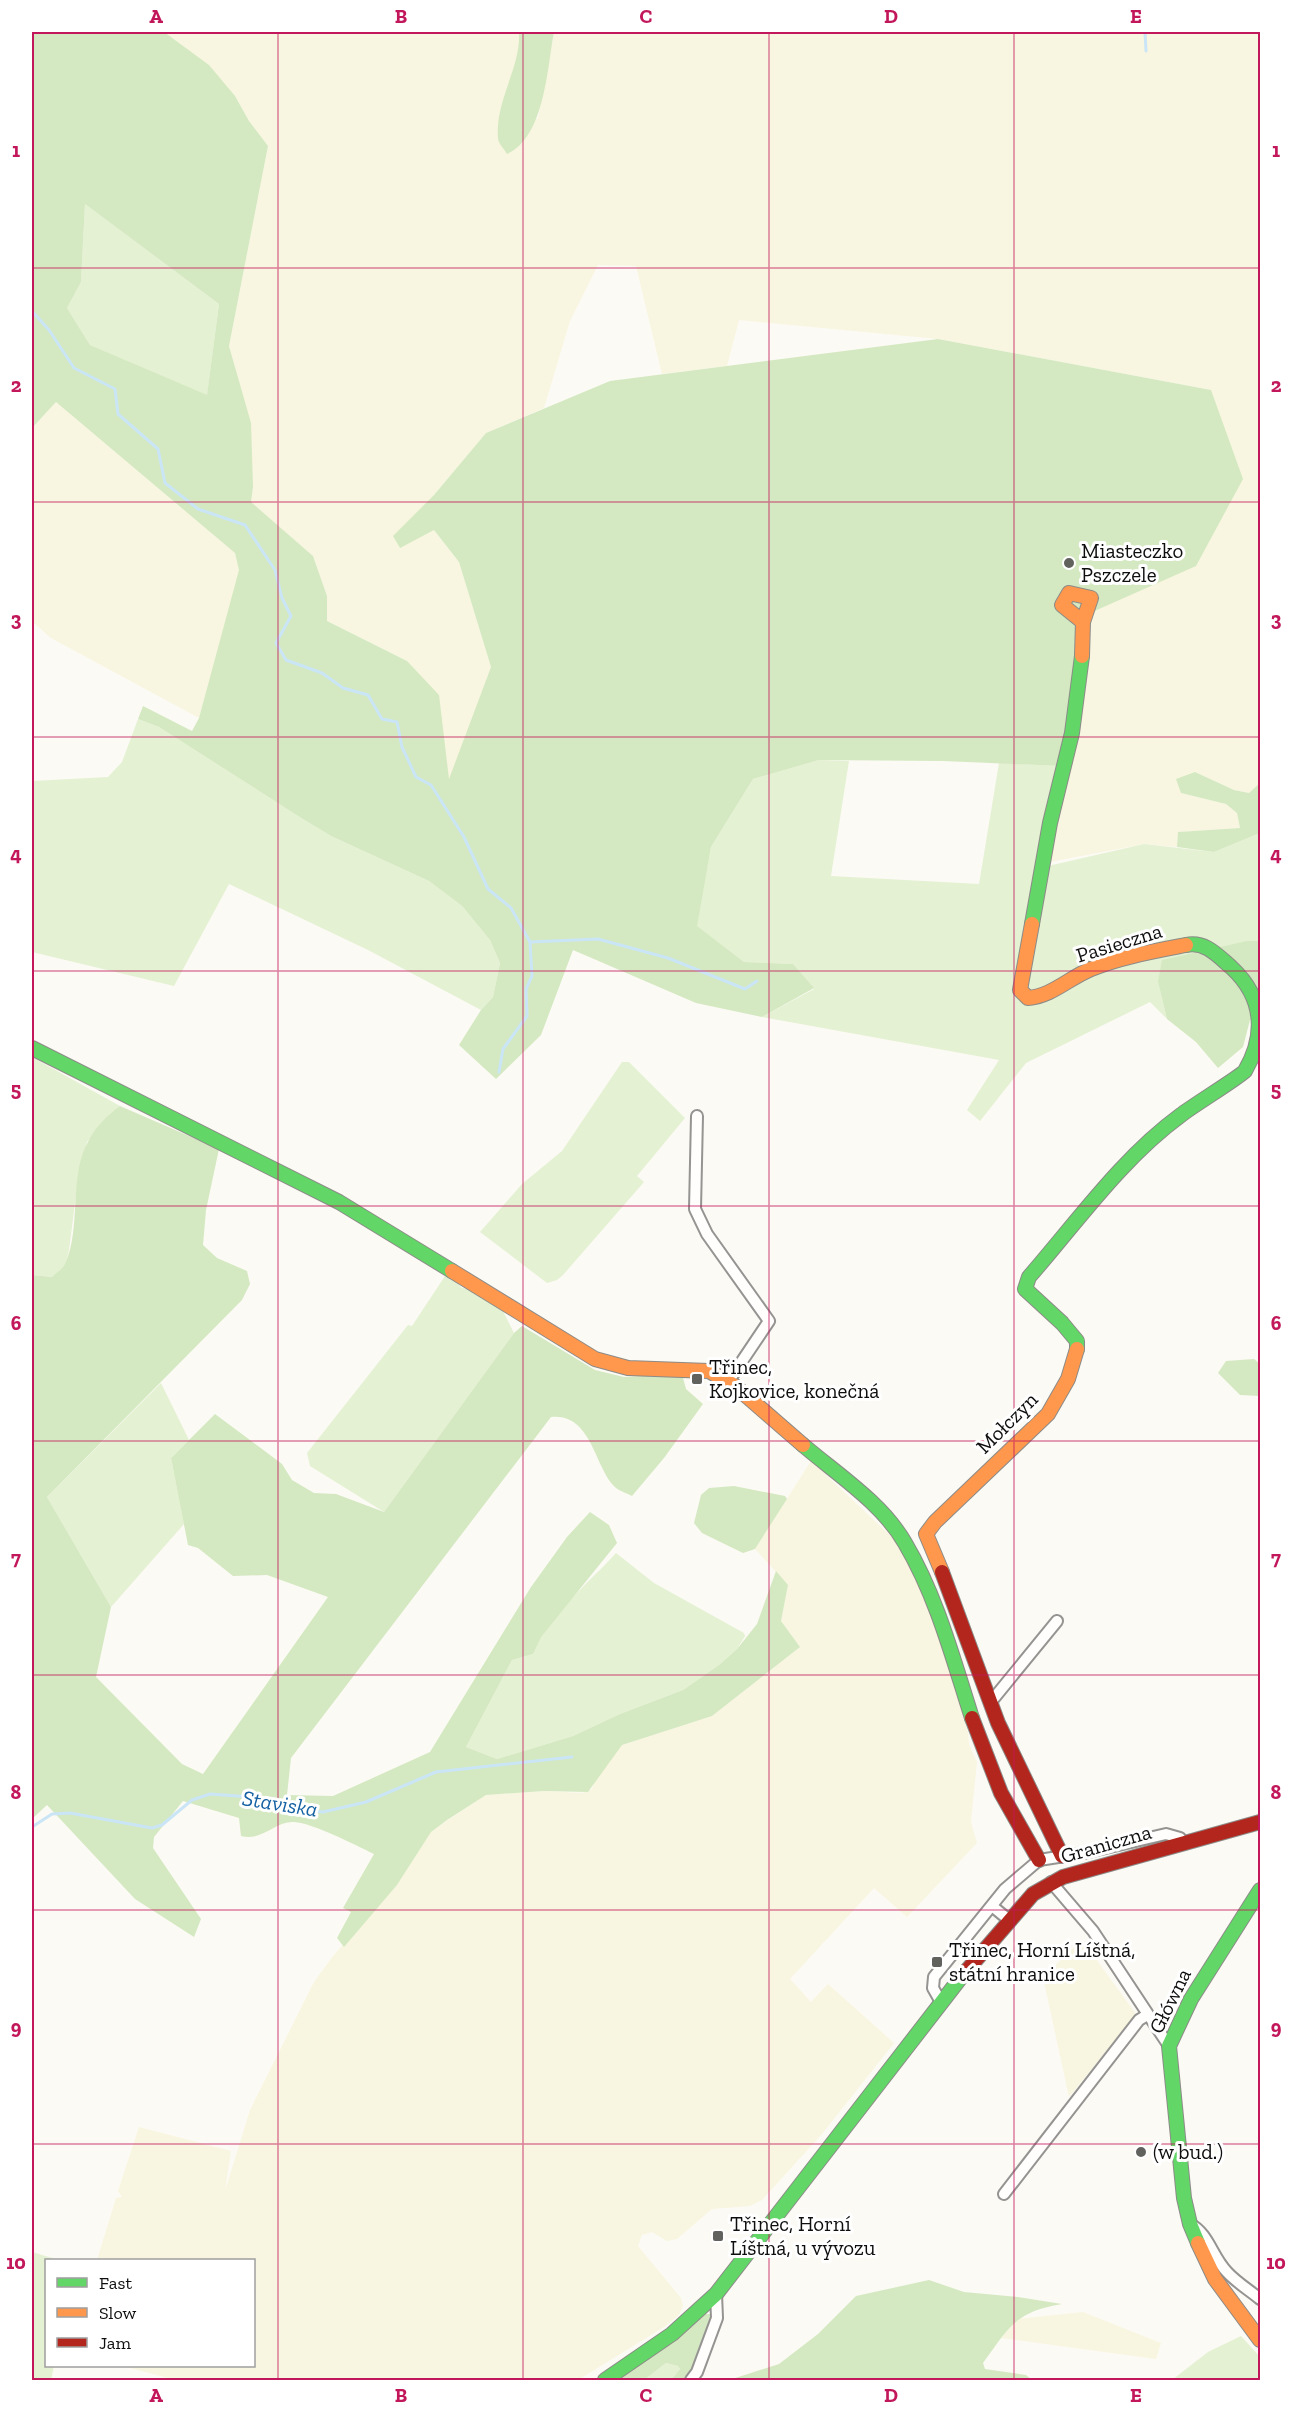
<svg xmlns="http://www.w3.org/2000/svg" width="1292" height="2412" font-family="'Zilla Slab',serif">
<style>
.farmland{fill:#f8f6e0}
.green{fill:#e4f1d3}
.forest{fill:#d4e9c1;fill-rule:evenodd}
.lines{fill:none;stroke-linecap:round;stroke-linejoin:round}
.stream{stroke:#cae5f6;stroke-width:3}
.street-casing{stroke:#959492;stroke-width:14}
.fast-casing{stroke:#8c8b88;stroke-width:16}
.slow-casing{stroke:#8c8b88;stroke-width:16}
.jam-casing{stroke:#8c8b88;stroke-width:16}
.street{stroke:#fffefd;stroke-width:10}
.fast{stroke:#63d668;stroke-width:14}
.slow{stroke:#ff974d;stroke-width:14}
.jam{stroke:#b3261e;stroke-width:14}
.grid{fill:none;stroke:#c2185b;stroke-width:1.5;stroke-opacity:0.55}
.poi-dot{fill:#61615e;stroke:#fff;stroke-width:2}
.labels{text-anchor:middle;stroke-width:6;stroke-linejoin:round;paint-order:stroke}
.poi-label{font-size:21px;fill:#0e0e0e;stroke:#fff;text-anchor:start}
.street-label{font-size:21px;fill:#0e0e0e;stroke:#fff}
.water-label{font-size:22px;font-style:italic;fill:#1561a3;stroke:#fff}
.neatline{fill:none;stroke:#c2185b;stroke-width:2}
.grid-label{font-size:20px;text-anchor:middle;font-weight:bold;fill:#c2185b}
</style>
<rect width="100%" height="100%" fill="#fcfaf4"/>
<g class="farmland">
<polygon points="164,32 519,32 520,49 501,108 498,140 538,118 554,32 1260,32 1260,783 1249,793 1234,790 1195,772 1181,793 1226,804 1237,813 1240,828 1178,832 1177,847 1144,844 1050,862 1090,613 1118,599 1211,390 938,339 739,320 727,366 662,374 636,266 598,265 570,321 544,408 486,433 434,495 400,547 434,530 459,562 491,667 449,781 407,661 327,621 327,596 313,556 251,502 253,487 235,367 229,346 268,146 249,121 235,96"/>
<polygon points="56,402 235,553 240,570 199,718 51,638 32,621 32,428"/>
<polygon points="811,1461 894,1539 922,1583 956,1690 968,1732 969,1745 977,1762 971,1822 977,1843 907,1917 874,1888 790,1979 811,2002 828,1984 894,2043 822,2134 762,2200 750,2206 712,2209 677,2239 667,2241 652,2232 642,2235 638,2246 681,2298 683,2306 679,2315 664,2327 578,2380 175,2380 123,2366 254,2366 254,2260 97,2260 116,2198 122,2197 118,2191 139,2127 231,2151 225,2191 250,2110 314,1982 333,1956 397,1885 431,1831 486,1795 544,1791 583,1793 592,1789 595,1780 622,1745 712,1716 800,1647 781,1621 788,1585 755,1549"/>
<polygon points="1082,1940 1136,2014 1069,2097 1043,1977"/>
<polygon points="1083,2312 1161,2343 1156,2359 1001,2338 1017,2319"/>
</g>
<g class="green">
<polygon points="85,204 219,304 207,396 90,345 67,308 81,282"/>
<polygon points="138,719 159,727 298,816 331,836 429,881 462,906 490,940 500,963 493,997 481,1010 368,950 229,884 174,986 32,952 32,781 108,777 122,762"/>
<polygon points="819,760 849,761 831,876 979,884 999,763 1062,766 1048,866 1144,844 1214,852 1260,833 1260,941 1247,941 1158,982 1167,1019 1150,1002 1026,1063 980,1121 967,1110 999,1060 762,1017 814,989 793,964 744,962 696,926 711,847 753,779"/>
<polygon points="32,1057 120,1106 87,1142 78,1180 69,1250 65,1267 52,1277 32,1275"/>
<polygon points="622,1062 629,1062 685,1118 637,1176 644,1182 563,1275 557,1280 547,1283 480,1232 522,1184 562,1151"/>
<polygon points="445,1276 450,1276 462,1288 473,1290 501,1307 514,1333 384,1512 310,1466 307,1453 408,1325 412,1326"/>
<polygon points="161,1383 189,1440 171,1458 184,1524 111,1607 47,1497"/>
<path d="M616,1553L654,1583L744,1633L745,1636L737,1649L719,1665L683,1690L620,1714L573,1736L497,1759L466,1747L512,1660L533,1654C542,1621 593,1579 616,1553Z"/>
<polygon points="32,2252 59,2260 46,2260 46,2366 54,2366 51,2380 32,2380"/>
<polygon points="1241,2336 1260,2357 1260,2380 1172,2380 1208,2352"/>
<polygon points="666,2363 678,2366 680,2369 671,2380 644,2380"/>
</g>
<g class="forest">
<path d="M32,32H164L209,65L235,96L249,121L268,146L229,346L251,423L253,487L251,502L313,556L327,596V621L407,661L439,695L449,779L491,667L459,562L434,530L400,548L393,536L434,495L486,433L610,381L938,339L1211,390L1243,479L1196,566L1090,613L1062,766L943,761L819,760L753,779L711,847L697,926L744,962L793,964L814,988L762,1017L696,1003L573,950L541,1035L496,1079L459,1045L481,1010L493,997L500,963L490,940L462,906L429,881L331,836L298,816L159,727L138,719L143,706L192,731L199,718L239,570L235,553L56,402L32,428ZM85,204L219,304L207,395L90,345L67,308L81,282Z"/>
<path d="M519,32H554C547,68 545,137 507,154C504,149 498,143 498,138C495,100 521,68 519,32Z"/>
<polygon points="1195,772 1234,790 1249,793 1260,783 1260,833 1214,852 1177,847 1178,832 1240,828 1237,813 1226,804 1181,793 1176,779"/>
<polygon points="1247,941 1260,941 1260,1020 1250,1020 1243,1047 1218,1068 1196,1042 1167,1019 1158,982 1162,960"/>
<path d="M120,1106L219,1149L206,1210L203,1245L217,1258L247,1271L250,1284L242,1300L47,1497L111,1607L96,1677L182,1764L203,1774L328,1597L267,1575L233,1576L198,1548L188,1545L171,1458L215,1414L282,1464L292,1480L314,1493L336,1494L384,1512L514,1333L522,1326L595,1370L624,1377L682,1374L686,1389L703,1404L664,1458L632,1496C627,1493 619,1491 615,1487C594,1467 592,1413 551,1417L291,1758L287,1795L333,1796L430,1752L531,1587L567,1537L590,1512L609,1525L617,1543L541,1637L533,1654L512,1660L466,1747L497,1759L573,1736L620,1714L683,1690L719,1665L737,1649L757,1624L776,1571L788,1585L781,1621L800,1647L712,1716L622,1745L588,1792L544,1791L486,1795L447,1820L431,1832L397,1885L344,1947L337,1938L351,1912L343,1908L374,1854C355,1845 313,1823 294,1822C275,1821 261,1842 241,1836L239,1818L183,1801L154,1837L153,1848L201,1919L194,1937L135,1899L47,1805L32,1819V1275L52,1277C56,1273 63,1269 65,1264C82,1228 68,1175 89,1140C96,1126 108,1115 120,1106Z"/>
<polygon points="1254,1359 1260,1364 1260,1396 1240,1395 1218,1373 1226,1361"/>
<polygon points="734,1486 785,1496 787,1499 755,1549 743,1553 702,1533 694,1523 701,1495 709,1488"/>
<path d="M929,2280L964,2292L1018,2297L1062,2304C1015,2312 1010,2326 983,2363L985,2369L1026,2375L1032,2380H729L779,2364L818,2334L856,2296Z"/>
<path d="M704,2314H710C718,2333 693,2364 685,2380H671L680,2369L678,2366L666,2363L644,2380H617Z"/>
</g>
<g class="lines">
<g class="stream">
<polyline points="1145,32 1146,51"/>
<polyline points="32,311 49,330 74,368 115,389 118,414 158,449 165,483 198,509 245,525 275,570 282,598 291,616 276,643 286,660 322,673 343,688 368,695 382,719 397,722 402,747 416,777 431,785 464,837 488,889 511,908 530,942 598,939 668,958 745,989 757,981"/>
<polyline points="499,1072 503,1049 527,1016 526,989 532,976 530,942"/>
<polyline points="32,1827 52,1814 70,1813 152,1828 162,1825 192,1800 210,1794 251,1797 284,1808 323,1812 366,1802 436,1772 572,1757"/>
</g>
<g class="street-casing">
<g id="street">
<polyline points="697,1116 695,1209 707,1234 769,1321 728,1382"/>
<polyline points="990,1703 1057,1621"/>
<polyline points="1051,1882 1093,1931 1169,2046"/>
<polyline points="992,1906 1009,1920"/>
<polyline points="941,2002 933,1988 934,1977 1005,1889 1039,1860 1084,1853 1166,1834 1180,1838 1184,1844"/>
<polyline points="1004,2194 1139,2020 1147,2015"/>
<path d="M1190,2224C1209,2234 1212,2257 1227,2272C1236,2282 1249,2290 1260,2299"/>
<polyline points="691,2380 697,2372 717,2318 716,2294"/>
</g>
</g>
<g class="fast-casing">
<g id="fast">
<polyline points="1032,924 1050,823 1072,733 1082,656"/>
<polyline points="32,1048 339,1202 452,1271"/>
<path d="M1077,1349V1341L1062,1323L1025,1289L1029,1277C1077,1222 1122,1158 1181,1115C1191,1107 1241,1076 1245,1071C1266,1035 1264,998 1232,968C1218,956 1206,941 1186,945"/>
<path d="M803,1445C838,1475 882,1503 905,1543C937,1597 953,1659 972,1718"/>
<polyline points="1198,2243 1190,2224 1184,2198 1169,2046 1191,1999 1260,1890"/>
<polyline points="605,2380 672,2334 716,2294 962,1976"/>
</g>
</g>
<g class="slow-casing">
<g id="slow">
<polyline points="1082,656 1083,622 1091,598 1069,593 1062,605 1083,622"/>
<path d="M1032,924L1020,990L1028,998C1052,996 1069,978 1091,969C1121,957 1155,951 1186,945"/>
<polyline points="452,1271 595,1359 628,1368 709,1371 735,1386 803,1445"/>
<polyline points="942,1572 926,1534 935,1522 1048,1414 1068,1379 1077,1349"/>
<polyline points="1198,2243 1215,2279 1260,2340"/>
</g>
</g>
<g class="jam-casing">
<g id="jam">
<polyline points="942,1572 998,1723 1062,1856"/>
<polyline points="972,1718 1001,1793 1039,1860"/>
<polyline points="962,1976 1033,1894 1063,1877 1260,1822"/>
</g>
</g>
<use href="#street" class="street"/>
<use href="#fast" class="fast"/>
<use href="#slow" class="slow"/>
<use href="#jam" class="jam"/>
</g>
<path class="grid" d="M278,32V2380M523,32V2380M769,32V2380M1014,32V2380M32,268H1260M32,502H1260M32,737H1260M32,971H1260M32,1206H1260M32,1441H1260M32,1675H1260M32,1910H1260M32,2144H1260"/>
<g class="poi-dot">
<circle cx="1069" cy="563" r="6"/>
<rect x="691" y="1373" width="12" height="12" rx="3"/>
<rect x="931" y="1956" width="12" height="12" rx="3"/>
<circle cx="1141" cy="2152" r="6"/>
<rect x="712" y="2230" width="12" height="12" rx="3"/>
</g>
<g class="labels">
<g class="poi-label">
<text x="1081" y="558">Miasteczko<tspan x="1081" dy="24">Pszczele</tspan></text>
<text x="709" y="1374">Třinec,<tspan x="709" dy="24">Kojkovice, konečná</tspan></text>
<text x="949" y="1957">Třinec, Horní Líštná,<tspan x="949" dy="24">státní hranice</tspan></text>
<text x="1153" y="2159">(w bud.)</text>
<text x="730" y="2231">Třinec, Horní<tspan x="730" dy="24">Líštná, u vývozu</tspan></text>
</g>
<g class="street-label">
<text transform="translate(1119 943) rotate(-17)" y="7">Pasieczna</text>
<text transform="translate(1007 1423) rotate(-45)" y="7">Mołczyn</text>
<text transform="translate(1106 1844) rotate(-16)" y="7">Graniczna</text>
<text transform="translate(1170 2001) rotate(-64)" y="7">Główna</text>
</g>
<g class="water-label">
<text transform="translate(280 1803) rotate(9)" y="8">Staviska</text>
</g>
</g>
<rect width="1292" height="2412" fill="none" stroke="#ffffff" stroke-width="66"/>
<rect x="45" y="2259" width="210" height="108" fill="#ffffff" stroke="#9f9f9f" stroke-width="1.5"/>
<rect x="57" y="2278" width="30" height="9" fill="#63d668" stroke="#9f9f9f" stroke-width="1.5"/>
<text x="99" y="2289" font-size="18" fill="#0e0e0e">Fast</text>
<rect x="57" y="2308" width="30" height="9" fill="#ff974d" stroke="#9f9f9f" stroke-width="1.5"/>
<text x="99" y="2319" font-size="18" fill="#0e0e0e">Slow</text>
<rect x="57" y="2338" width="30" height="9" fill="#b3261e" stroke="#9f9f9f" stroke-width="1.5"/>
<text x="99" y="2349" font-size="18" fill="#0e0e0e">Jam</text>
<rect x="33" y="33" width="1226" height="2346" class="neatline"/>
<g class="grid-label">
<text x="156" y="23">A</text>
<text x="401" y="23">B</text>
<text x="646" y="23">C</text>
<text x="891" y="23">D</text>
<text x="1136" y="23">E</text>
<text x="16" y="157">1</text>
<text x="1276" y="157">1</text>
<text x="16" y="392">2</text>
<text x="1276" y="392">2</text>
<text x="16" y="626">3</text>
<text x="1276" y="626">3</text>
<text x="16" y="861">4</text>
<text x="1276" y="861">4</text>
<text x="16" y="1096">5</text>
<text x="1276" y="1096">5</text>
<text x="16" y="1330">6</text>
<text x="1276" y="1330">6</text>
<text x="16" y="1565">7</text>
<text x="1276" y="1565">7</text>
<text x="16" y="1799">8</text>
<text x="1276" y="1799">8</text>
<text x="16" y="2034">9</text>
<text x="1276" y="2034">9</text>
<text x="16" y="2269">10</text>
<text x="1276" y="2269">10</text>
<text x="156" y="2402">A</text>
<text x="401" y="2402">B</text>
<text x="646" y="2402">C</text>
<text x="891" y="2402">D</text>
<text x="1136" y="2402">E</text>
</g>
</svg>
